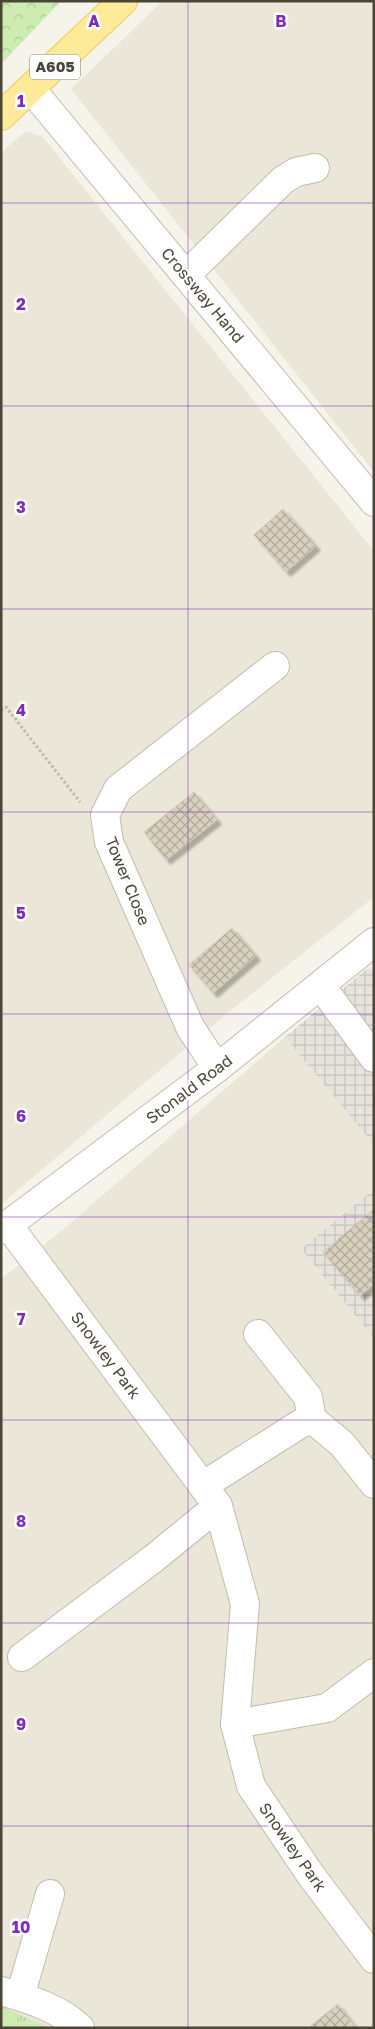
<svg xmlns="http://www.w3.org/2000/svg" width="375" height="2029" font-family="'Golos Text',sans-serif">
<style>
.residential{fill:#eae6d8}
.industrial{fill:url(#industrial-grid)}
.grass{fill:url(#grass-tufts)}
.forest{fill:url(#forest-crowns)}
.building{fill:url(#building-cross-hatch);stroke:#d4c9b1;filter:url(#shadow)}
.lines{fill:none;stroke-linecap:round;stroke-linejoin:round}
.minor-casing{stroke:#c3bcac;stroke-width:30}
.major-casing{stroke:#eccd62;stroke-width:30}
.path{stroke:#c5ba9c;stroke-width:3;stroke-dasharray:2.5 2.5;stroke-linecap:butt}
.minor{stroke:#fff;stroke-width:28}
.major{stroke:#ffea9a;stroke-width:28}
.grid{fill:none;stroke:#7b2cbf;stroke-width:1;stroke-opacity:0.55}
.labels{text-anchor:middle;stroke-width:5;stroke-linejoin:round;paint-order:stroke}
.shield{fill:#fff;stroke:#817d73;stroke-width:1}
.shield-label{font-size:15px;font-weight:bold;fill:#4b4537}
.street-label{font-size:16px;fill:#4b4537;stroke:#fff}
.grid-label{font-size:16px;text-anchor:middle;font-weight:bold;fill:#7b2cbf;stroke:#fff;stroke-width:5;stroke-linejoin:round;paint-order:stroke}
</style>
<defs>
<pattern id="industrial-grid" width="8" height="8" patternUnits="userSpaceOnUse" patternTransform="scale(1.25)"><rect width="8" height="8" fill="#e6e2dc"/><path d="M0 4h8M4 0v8" fill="none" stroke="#c7c3bd"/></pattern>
<pattern id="grass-tufts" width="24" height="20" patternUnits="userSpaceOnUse" patternTransform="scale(1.25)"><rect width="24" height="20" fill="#cdecb1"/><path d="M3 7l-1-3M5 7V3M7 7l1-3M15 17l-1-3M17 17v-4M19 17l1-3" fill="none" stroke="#b2cc99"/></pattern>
<pattern id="forest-crowns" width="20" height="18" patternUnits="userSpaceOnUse" patternTransform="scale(1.25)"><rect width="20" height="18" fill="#cdecb1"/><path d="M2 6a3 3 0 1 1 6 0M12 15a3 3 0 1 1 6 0" fill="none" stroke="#b2cc99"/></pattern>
<pattern id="building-cross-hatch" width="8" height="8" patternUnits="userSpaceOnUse" patternTransform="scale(1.25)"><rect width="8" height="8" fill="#d9d0bf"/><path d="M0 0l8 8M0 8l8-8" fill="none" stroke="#b2ab9c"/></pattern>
<filter id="shadow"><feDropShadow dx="4.5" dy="4.5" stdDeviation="1" flood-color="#0004"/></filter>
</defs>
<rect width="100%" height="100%" fill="#f6f3ea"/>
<g class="residential">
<polygon points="163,1 374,1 374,472 71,89"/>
<polygon points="26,131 43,137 374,551 374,897 225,1015 1,1204 1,153"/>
<polygon points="285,1037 374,1145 374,1189 301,1249 374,1338 374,2028 1,2028 1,1279 66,1227"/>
</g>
<g class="industrial">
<polygon points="369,967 374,973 374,1145 285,1037"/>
<polygon points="374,1189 374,1338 301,1249"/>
</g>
<polygon class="grass" points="1,2006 49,2028 1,2028"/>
<polygon class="forest" points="1,1 61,1 1,64"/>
<g class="building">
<polygon points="283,509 316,546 286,572 254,535"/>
<polygon points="194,792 217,820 166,860 144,832"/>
<polygon points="232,928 256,956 213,993 189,965"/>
<polygon points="374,1209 374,1284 360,1296 323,1252"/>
<polygon points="338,2004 356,2028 308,2028"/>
</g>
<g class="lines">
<g class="minor-casing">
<g id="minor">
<polyline points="31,89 374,502"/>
<polyline points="186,275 283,180 296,172 315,168"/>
<polyline points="321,986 374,1058"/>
<polyline points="217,1068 190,1027 109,842 105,815 118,789 275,666"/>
<polyline points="8,1225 218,1506 245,1604 235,1724 251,1786 310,1874 374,1959"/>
<polyline points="1,1230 217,1068 374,942"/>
<polyline points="258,1334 308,1397 312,1419 342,1444 374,1484"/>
<polyline points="204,1485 300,1424 312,1419"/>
<polyline points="22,1657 153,1559 218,1506"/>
<polyline points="235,1724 327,1708 374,1673"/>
<path d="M1,1991C29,1999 59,2008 80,2028"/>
<polyline points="20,1996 50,1894"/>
</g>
</g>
<g class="major-casing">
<polyline id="major" points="1,116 123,1"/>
</g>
<polyline class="path" points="1,710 6,707 80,802"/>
<use href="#minor" class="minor"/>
<use href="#major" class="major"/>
</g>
<path class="grid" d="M188,1V2028M1,203H374M1,406H374M1,609H374M1,812H374M1,1014H374M1,1217H374M1,1420H374M1,1623H374M1,1826H374"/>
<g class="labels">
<rect class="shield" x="30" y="54.5" width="50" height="25" rx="4"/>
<g class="shield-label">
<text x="55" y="72">A605</text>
</g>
<g class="street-label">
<text transform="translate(203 295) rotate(50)" y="6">Crossway Hand</text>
<text transform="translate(128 881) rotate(68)" y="6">Tower Close</text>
<text transform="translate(189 1089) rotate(-37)" y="6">Stonald Road</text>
<text transform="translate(106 1355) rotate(53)" y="6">Snowley Park</text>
<text transform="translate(293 1847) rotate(55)" y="6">Snowley Park</text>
</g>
</g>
<g class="grid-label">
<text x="94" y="27">A</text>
<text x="281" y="27">B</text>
<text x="21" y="107">1</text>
<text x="21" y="310">2</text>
<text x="21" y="513">3</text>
<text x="21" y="716">4</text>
<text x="21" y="919">5</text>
<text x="21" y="1122">6</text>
<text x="21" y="1325">7</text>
<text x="21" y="1527">8</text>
<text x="21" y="1730">9</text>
<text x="21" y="1933">10</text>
</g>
<rect width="375" height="2029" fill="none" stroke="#4b4537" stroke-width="5"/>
</svg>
